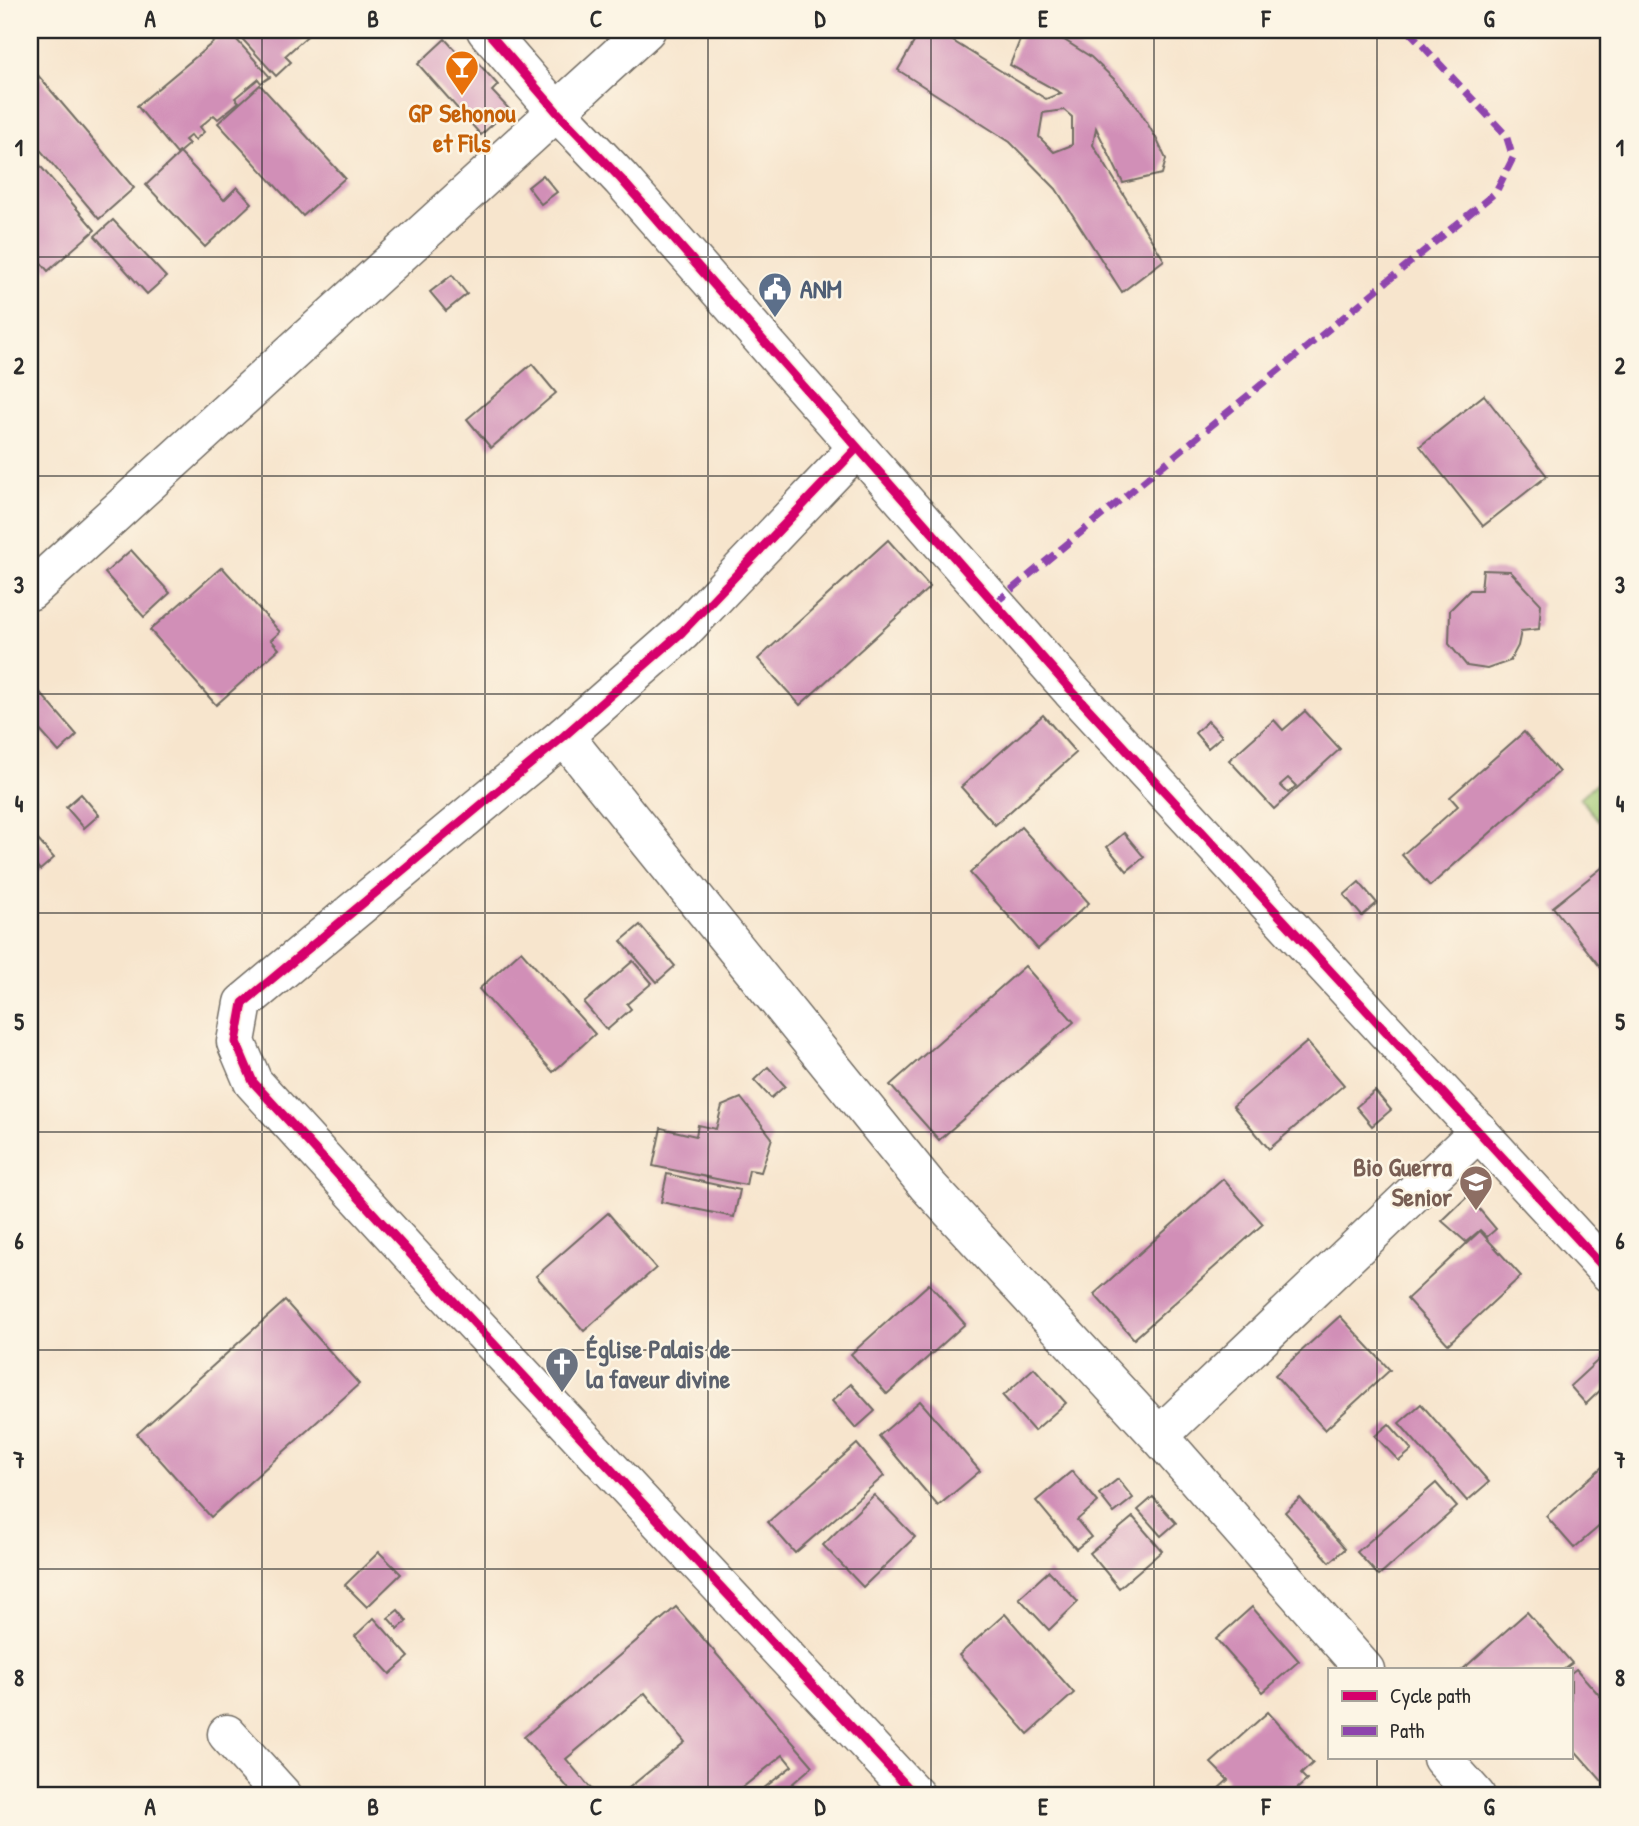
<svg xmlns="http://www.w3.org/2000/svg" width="1639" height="1826" font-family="'Patrick Hand',sans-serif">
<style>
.green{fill:#a2c974;stroke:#667a50;stroke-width:2}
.building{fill:#d18fb7;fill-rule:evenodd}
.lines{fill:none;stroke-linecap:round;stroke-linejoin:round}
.minor-casing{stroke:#726c64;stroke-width:41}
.minor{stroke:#fff;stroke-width:38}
.quiet{stroke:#8e44ad;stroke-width:7;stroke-dasharray:14 7;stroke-linecap:butt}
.cycleway-casing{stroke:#fcf5e5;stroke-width:13}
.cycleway{stroke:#d6006c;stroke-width:9}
.grid{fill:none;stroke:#2b2b2b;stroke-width:2;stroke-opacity:0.55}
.labels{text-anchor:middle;stroke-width:5;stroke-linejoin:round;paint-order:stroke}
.food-label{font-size:26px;font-weight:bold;fill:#c56008;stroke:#fcf5e5}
.service-label{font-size:26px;font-weight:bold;fill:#4e5e75;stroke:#fcf5e5;text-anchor:start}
.education-label{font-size:26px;font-weight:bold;fill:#785e54;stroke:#fcf5e5;text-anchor:end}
.worship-label{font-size:26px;font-weight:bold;fill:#5b616d;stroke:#fcf5e5;text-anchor:start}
.neatline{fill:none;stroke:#2b2b2b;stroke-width:2.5}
.grid-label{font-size:23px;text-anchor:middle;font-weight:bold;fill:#2b2b2b}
</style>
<rect width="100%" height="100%" fill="#fcf5e5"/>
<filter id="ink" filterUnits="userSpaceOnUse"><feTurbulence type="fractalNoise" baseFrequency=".0143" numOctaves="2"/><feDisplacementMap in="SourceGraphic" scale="14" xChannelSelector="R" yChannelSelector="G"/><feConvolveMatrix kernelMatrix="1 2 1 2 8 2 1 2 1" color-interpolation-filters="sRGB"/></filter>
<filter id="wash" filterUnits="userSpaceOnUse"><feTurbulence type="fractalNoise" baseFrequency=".00686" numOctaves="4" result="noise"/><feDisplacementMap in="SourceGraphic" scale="28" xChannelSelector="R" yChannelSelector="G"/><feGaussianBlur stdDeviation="1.57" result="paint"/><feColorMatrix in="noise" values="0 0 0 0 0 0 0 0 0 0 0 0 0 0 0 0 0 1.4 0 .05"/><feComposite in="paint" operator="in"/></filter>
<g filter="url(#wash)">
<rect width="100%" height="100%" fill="#f7e5cd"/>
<polygon class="green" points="1609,772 1609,833 1580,798"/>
<g id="blocks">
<g class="building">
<polygon points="228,30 270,77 261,83 258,79 235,98 239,102 218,119 214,115 200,127 204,132 195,140 191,135 185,140 189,144 177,154 137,106"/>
<polygon points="238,30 314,30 285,56 291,62 276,76 236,32"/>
<path d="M921,30H935L1046,99L1061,93L1010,65L1024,30H1041L1061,38L1091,57L1116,81L1138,108L1156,138L1166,159L1162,174L1123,183L1096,128L1093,145L1164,260L1122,292L1056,189L1010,142L898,70ZM1064,110L1072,117V145L1054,152L1039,137L1043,113Z"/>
<polygon points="445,39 473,70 479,64 498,85 492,91 509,109 481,135 418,64"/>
<polygon points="30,66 134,188 99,219 30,138"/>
<polygon points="260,85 345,178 303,216 218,123"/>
<polygon points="180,153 224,200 237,187 252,203 205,247 146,185"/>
<polygon points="30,154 95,230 48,271 30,250"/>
<polygon points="543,175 557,192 541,204 528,187"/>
<polygon points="113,220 166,277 147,294 95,236"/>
<polygon points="452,275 467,294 446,311 430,292"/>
<polygon points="532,364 556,393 491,448 467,419"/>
<polygon points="1484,395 1547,476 1483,526 1420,446"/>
<polygon points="888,540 930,587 800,705 758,659"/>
<polygon points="131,550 170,593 144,617 105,573"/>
<polygon points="222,567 280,632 271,640 279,649 216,705 150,630"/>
<polygon points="1483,570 1510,571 1541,604 1539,629 1521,631 1518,646 1510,661 1487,669 1467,666 1449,644 1450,610 1470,590 1481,590"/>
<polygon points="30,681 77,735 59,752 30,719"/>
<path d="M1305,711L1340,749L1274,809L1229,760L1274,720L1283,730ZM1288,778L1296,786L1288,793L1280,785Z"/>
<polygon points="1043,715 1076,753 995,825 961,787"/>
<polygon points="1208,721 1222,736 1208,748 1195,733"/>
<polygon points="1524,732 1559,772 1430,886 1402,855 1458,806 1450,797"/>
<polygon points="81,794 99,815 84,828 66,807"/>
<polygon points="1021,827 1089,903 1038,949 970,873"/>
<polygon points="1124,833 1144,857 1127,871 1107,847"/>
<polygon points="37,839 54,858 40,870 30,858 30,845"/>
<polygon points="1609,862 1609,978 1553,907"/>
<polygon points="1359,882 1377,903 1362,916 1344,895"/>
<polygon points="640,925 675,966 657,982 621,941"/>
<polygon points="521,951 595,1034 553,1072 479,989"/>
<polygon points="633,961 652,983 627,1004 631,1009 607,1030 584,1003"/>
<polygon points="1025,966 1074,1022 939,1140 890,1085"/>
<polygon points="1307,1042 1344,1085 1269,1149 1233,1106"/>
<polygon points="768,1067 785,1086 771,1098 754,1080"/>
<polygon points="1375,1091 1391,1110 1372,1126 1356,1107"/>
<polygon points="741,1098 772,1138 761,1172 749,1170 746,1185 653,1166 661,1128 696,1136 698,1125 716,1129 722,1106"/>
<polygon points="667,1174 740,1190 734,1217 661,1202"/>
<polygon points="1223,1179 1263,1224 1134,1339 1094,1294"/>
<polygon points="1468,1196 1496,1229 1487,1237 1480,1230 1466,1242 1442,1221"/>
<polygon points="608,1213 656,1268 584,1331 536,1276"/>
<polygon points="1480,1231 1521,1276 1448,1344 1407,1299"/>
<polygon points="929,1284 965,1324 887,1394 851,1354"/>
<polygon points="285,1301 359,1384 211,1517 137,1434"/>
<polygon points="1340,1316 1390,1370 1325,1430 1275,1375"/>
<polygon points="1609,1350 1609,1382 1586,1404 1570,1386"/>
<polygon points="1034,1368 1066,1403 1034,1431 1003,1396"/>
<polygon points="851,1384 875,1411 856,1428 832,1401"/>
<polygon points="920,1401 980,1471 938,1506 879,1436"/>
<polygon points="1421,1404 1489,1482 1467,1501 1399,1423"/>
<polygon points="1389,1424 1412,1450 1399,1461 1375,1436"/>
<polygon points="857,1444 884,1476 795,1553 768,1522"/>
<polygon points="1609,1461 1609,1518 1574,1548 1546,1516"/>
<polygon points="1072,1471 1098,1502 1077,1520 1091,1537 1076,1549 1036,1501"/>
<polygon points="1118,1479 1133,1498 1114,1513 1099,1494"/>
<polygon points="1436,1483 1457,1507 1379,1576 1357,1552"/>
<polygon points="874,1495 915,1537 863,1587 823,1545"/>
<polygon points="1153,1497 1176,1523 1161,1536 1138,1510"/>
<polygon points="1300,1498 1345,1549 1330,1562 1285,1512"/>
<polygon points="1133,1517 1162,1551 1119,1588 1090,1553"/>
<polygon points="379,1552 401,1574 367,1607 345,1585"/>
<polygon points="1049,1571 1078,1602 1049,1630 1019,1598"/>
<polygon points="676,1607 813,1766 778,1796 754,1796 792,1766 783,1755 742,1788 749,1796 619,1796 685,1742 645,1693 566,1759 597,1796 575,1796 524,1737"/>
<polygon points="1252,1607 1299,1661 1263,1692 1216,1639"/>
<polygon points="398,1610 407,1621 398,1629 388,1618"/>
<polygon points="1527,1612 1572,1663 1563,1670 1462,1670"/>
<polygon points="1005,1614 1074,1693 1028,1734 959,1655"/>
<polygon points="374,1618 409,1657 390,1674 355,1636"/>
<polygon points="1576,1669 1609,1706 1609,1789 1571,1746 1571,1673"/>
<polygon points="1268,1712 1313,1763 1301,1774 1307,1780 1289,1796 1226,1796 1219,1788 1228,1780 1211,1763"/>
</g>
</g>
</g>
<g filter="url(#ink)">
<use href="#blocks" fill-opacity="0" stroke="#726c64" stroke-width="2"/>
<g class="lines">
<g class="minor-casing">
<g id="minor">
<polyline points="486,30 557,112 621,179 1071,690 1609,1273"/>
<polyline points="857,448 682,632 564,736 243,1003 236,1042 253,1082 449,1296 916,1796"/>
<polyline points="30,591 646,30"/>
<polyline points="564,736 927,1185 1159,1436 1365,1670"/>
<polyline points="1159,1436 1479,1131"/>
<polyline points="227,1734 283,1796"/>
<polyline points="1442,1758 1476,1796"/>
</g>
</g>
<use href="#minor" class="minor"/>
<polyline class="quiet" points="995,603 1496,192 1513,158 1506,135 1408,30"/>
<g class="cycleway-casing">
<g id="cycleway">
<polyline points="486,30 557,112 621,179 1071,690 1609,1273"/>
<polyline points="857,448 682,632 564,736 243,1003 236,1042 253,1082 449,1296 916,1796"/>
</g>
</g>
<use href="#cycleway" class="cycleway"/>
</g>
</g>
<path class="grid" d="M262,30V1796M485,30V1796M708,30V1796M931,30V1796M1154,30V1796M1377,30V1670M30,257H1609M30,476H1609M30,694H1609M30,913H1609M30,1132H1609M30,1350H1609M30,1569H1609M1377,1758V1796"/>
<defs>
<g id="bar-pin" transform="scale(1.75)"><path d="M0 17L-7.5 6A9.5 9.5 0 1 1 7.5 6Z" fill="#e8710a" stroke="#fcf5e5"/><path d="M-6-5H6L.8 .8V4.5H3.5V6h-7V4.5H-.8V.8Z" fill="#fff"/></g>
<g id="civic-pin" transform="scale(1.75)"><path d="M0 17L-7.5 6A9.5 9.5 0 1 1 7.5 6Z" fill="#5c6f8a" stroke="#fcf5e5"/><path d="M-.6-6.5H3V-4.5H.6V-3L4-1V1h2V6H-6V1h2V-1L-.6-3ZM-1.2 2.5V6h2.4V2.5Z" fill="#fff"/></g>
<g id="school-pin" transform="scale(1.75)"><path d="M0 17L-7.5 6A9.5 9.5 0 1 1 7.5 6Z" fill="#8d6e63" stroke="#fcf5e5"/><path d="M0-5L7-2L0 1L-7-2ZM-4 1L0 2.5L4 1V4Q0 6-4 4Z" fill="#fff"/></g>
<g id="church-pin" transform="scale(1.75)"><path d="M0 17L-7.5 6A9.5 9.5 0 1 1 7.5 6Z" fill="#6b7280" stroke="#fcf5e5"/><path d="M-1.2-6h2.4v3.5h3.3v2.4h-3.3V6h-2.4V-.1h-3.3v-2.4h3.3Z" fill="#fff"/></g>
</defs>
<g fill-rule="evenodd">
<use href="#bar-pin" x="462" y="67"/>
<use href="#civic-pin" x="775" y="289"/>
<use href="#school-pin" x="1476" y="1182"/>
<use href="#church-pin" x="562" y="1364"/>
</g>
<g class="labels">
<g class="food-label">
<text x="462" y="122">GP Sehonou<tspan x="462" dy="30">et Fils</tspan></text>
</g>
<g class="service-label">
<text x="800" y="298">ANM</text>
</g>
<g class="education-label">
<text x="1452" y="1176">Bio Guerra<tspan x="1452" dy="30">Senior</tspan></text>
</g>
<g class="worship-label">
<text x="586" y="1358">Église Palais de<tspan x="586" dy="30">la faveur divine</tspan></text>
</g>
</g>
<rect width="1639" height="1826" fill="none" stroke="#fcf5e5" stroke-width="77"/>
<rect x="1328" y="1668" width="245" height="91" fill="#fcf5e5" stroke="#a8a49b" stroke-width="2"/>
<rect x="1342" y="1691" width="35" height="10" fill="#d6006c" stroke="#a8a49b" stroke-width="2"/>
<text x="1390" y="1703" font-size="21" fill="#2b2b2b">Cycle path</text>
<rect x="1342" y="1726" width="35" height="10" fill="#8e44ad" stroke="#a8a49b" stroke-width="2"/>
<text x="1390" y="1738" font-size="21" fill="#2b2b2b">Path</text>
<rect x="38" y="38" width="1562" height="1749" class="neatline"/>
<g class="grid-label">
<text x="150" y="27">A</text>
<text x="373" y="27">B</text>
<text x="596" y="27">C</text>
<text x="820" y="27">D</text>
<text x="1043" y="27">E</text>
<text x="1266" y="27">F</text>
<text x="1489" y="27">G</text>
<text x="19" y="156">1</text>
<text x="1620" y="156">1</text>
<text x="19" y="374">2</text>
<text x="1620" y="374">2</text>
<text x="19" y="593">3</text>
<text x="1620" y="593">3</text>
<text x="19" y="812">4</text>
<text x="1620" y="812">4</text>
<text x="19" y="1030">5</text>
<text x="1620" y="1030">5</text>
<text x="19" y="1249">6</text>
<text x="1620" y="1249">6</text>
<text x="19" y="1468">7</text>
<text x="1620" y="1468">7</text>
<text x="19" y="1686">8</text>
<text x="1620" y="1686">8</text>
<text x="150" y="1815">A</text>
<text x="373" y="1815">B</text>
<text x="596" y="1815">C</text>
<text x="820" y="1815">D</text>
<text x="1043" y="1815">E</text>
<text x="1266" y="1815">F</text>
<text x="1489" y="1815">G</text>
</g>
</svg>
